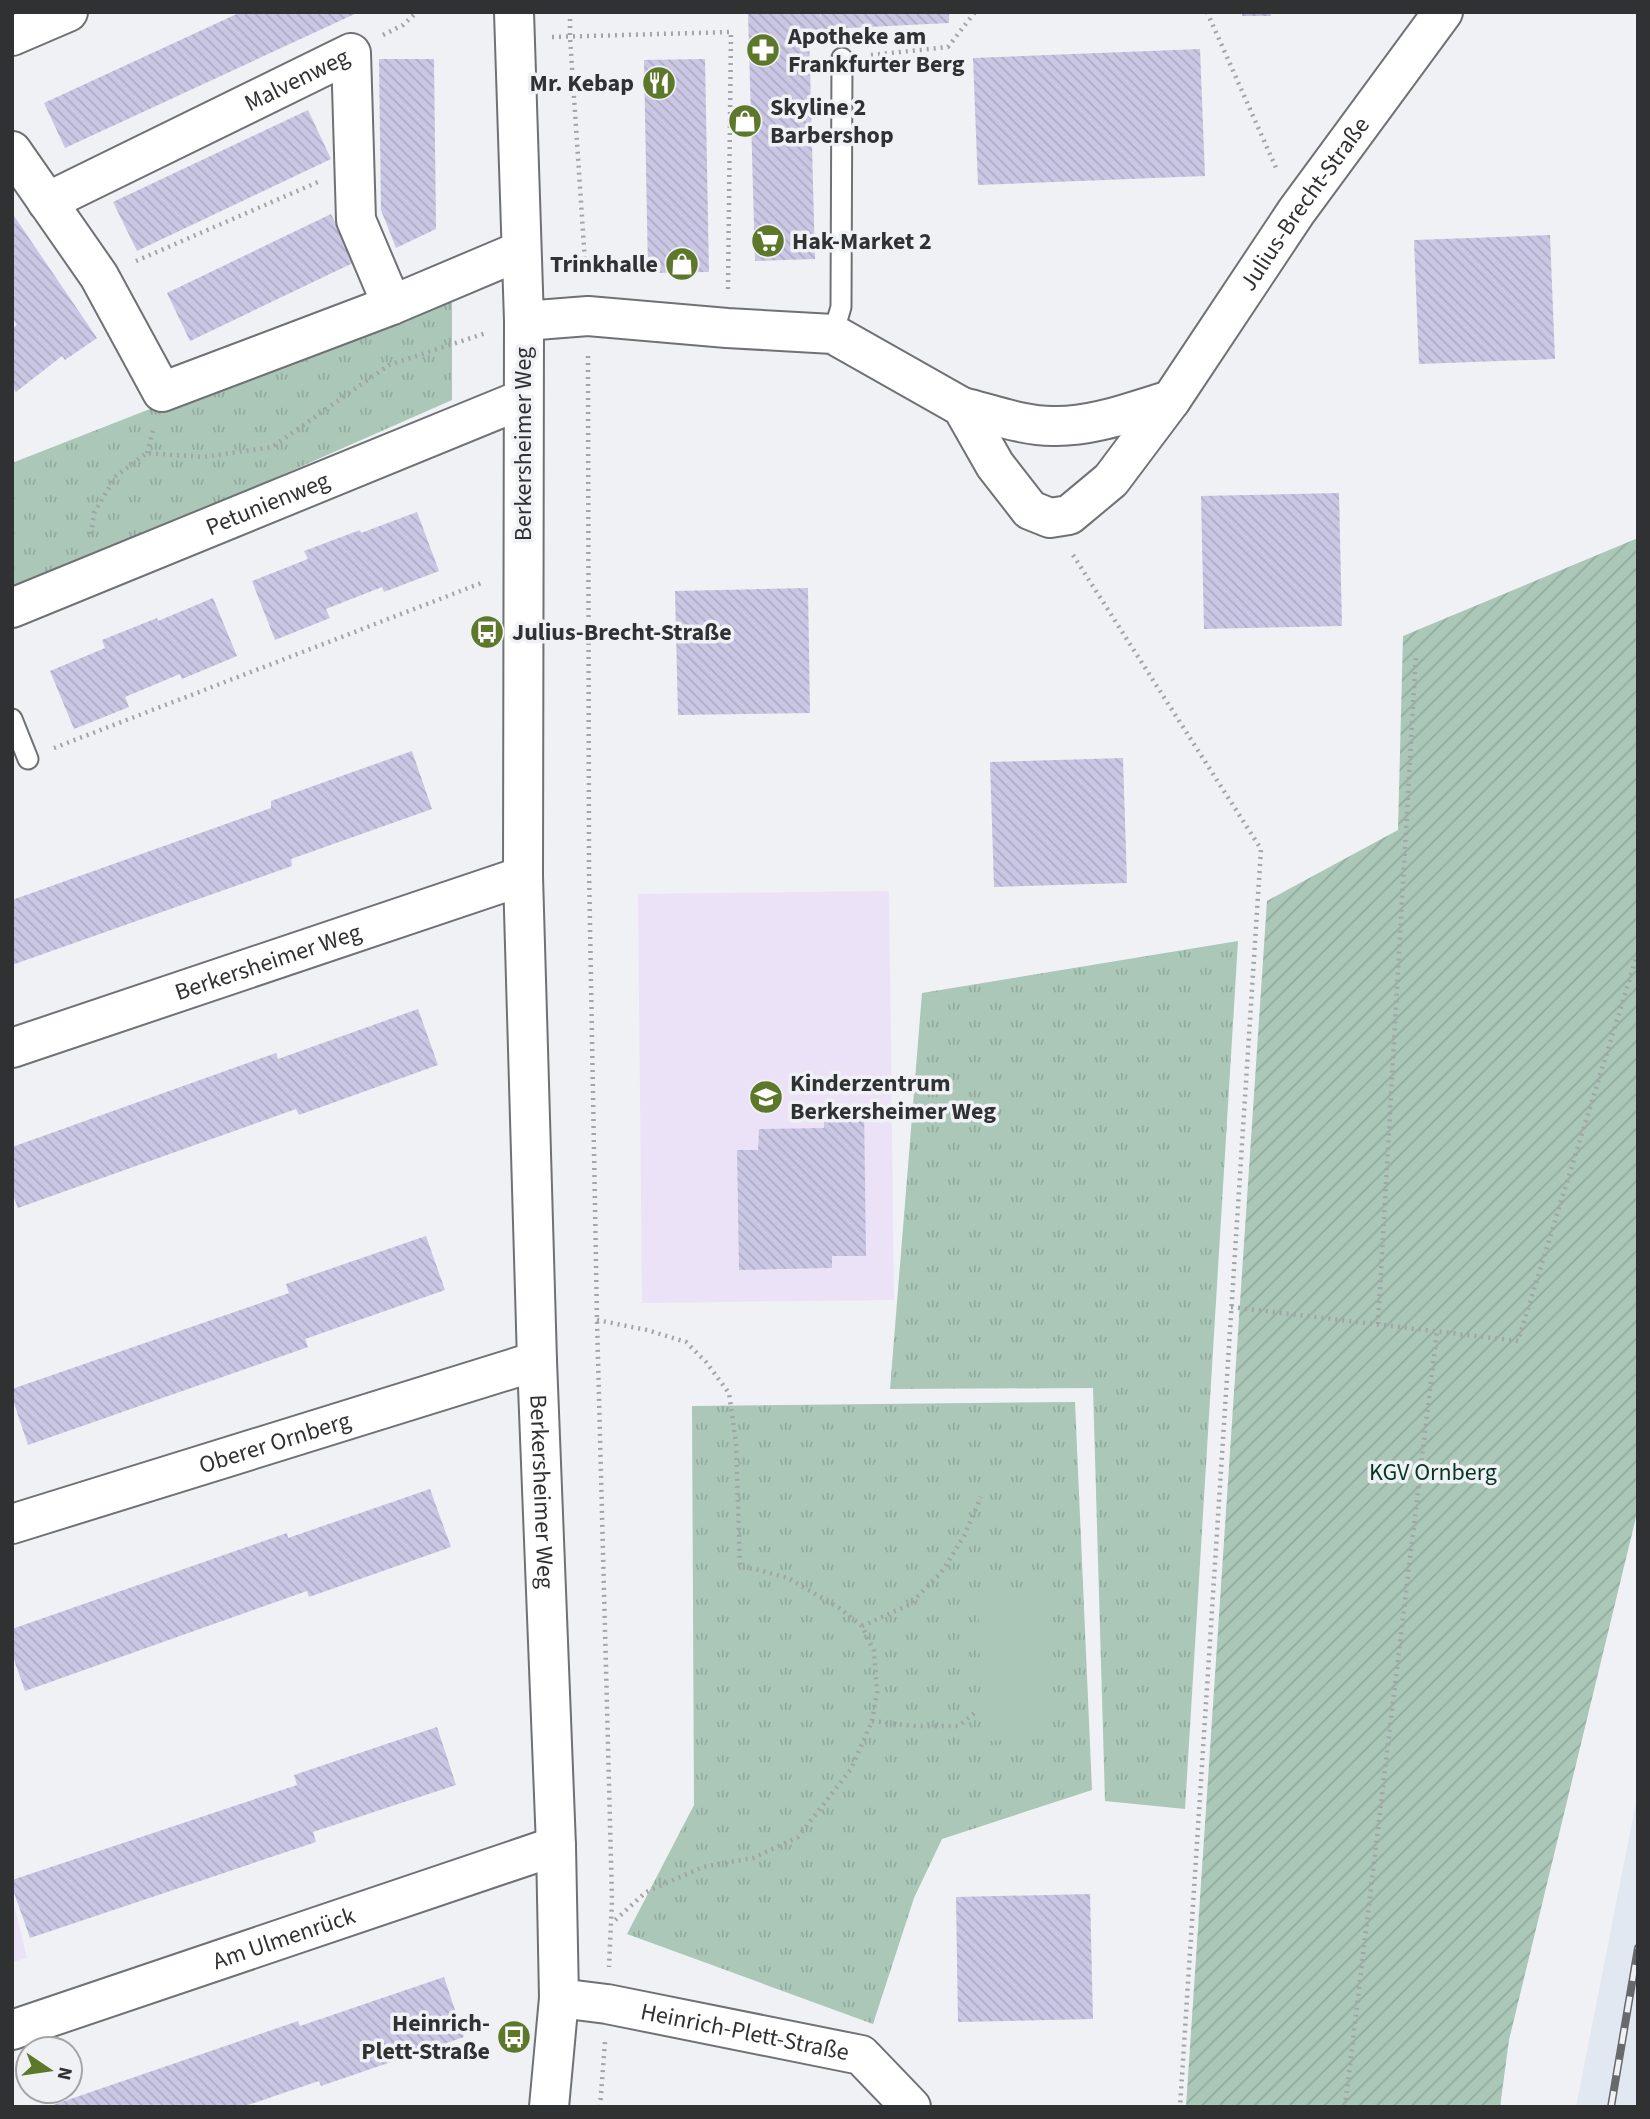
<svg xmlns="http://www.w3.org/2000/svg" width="1650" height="2119" font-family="'Source Sans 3',sans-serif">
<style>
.education{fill:#ebe2f7}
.built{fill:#e2e8f2}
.grass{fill:url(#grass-tufts)}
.garden{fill:url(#garden-furrows)}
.pitch{fill:#aac7b8}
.building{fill:url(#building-back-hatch)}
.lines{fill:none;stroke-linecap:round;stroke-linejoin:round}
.service-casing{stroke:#6f7174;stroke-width:23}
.minor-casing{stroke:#6f7174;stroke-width:42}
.path{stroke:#a2a4a6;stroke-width:4.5;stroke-dasharray:2 5;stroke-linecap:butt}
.service{stroke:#fff;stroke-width:19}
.minor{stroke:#fff;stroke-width:38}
.rail-casing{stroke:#68696b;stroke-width:8}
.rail{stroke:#eff1f4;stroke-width:5;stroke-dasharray:16;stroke-linecap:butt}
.labels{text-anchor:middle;stroke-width:7;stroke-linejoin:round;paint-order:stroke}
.poi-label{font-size:24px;font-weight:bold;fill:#303132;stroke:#eff1f4;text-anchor:start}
.street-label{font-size:24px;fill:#303132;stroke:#eff1f4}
.park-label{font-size:24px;fill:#063524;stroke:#eff1f4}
</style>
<defs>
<pattern id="grass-tufts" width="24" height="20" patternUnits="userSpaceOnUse" patternTransform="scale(1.75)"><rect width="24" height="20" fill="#aac7b8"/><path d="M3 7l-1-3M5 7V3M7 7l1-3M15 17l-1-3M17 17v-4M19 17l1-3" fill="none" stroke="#93ab9f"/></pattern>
<pattern id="garden-furrows" width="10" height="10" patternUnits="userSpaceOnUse" patternTransform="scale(1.75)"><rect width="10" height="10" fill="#aac7b8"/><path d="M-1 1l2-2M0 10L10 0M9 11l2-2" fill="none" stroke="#93ab9f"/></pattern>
<pattern id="building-back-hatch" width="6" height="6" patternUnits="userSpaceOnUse" patternTransform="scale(1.75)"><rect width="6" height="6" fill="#cac7e5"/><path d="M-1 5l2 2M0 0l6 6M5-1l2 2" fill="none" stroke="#aeabc5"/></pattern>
</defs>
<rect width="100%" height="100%" fill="#eff1f4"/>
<g class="education">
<polygon points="889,891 894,1300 642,1303 638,894"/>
<polygon points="12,1897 27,1958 12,1962"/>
</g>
<polygon class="built" points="1638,1792 1638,2107 1576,2107"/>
<g class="grass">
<polygon points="452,291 452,400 16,592 12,582 12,463"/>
<polygon points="1238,941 1185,1809 1105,1801 1093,1388 890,1389 922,993"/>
<polygon points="1075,1402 1092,1790 942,1839 914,1898 873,2024 627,1934 694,1805 692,1406"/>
</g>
<polygon class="garden" points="1638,538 1638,1509 1509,2040 1500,2107 1186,2107 1267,901 1398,830 1403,636"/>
<polygon class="pitch" points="1048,1590 1053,1739 982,1741 978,1592"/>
<g class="building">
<polygon points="241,12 359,12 65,148 44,103"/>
<polygon points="748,12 820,12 821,19 821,12 949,12 949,23 809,30 815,259 755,261"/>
<rect x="1242" y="12" width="29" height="4"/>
<polygon points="1200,49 1205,176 978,185 973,58"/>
<polygon points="379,59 434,59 436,229 396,248 381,210"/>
<polygon points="705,59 709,272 648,273 644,60"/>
<polygon points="308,110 331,159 137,251 113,202"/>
<polygon points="12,213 97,338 65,360 62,356 16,392 12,387 12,328 17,325 12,318"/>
<polygon points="331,214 355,262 190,341 167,293"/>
<polygon points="1550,235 1555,359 1419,364 1414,240"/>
<polygon points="1339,493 1342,626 1204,629 1201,496"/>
<polygon points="417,512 439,571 384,592 382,587 326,609 330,618 275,640 252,581 308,559 304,551 360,530 361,533"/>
<polygon points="808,588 810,713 678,715 675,591"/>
<polygon points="213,598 237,656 182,679 180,674 125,697 129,707 74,729 50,671 105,648 102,640 157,618 158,621"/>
<polygon points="412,751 432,809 291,859 292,866 12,965 12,900 271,808 271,801"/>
<polygon points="1123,758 1127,883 994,887 990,762"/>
<polygon points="418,1009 438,1065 299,1115 296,1109 18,1208 12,1193 12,1147 276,1053 278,1059"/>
<polygon points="864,1108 866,1256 832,1256 832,1268 739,1270 737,1150 758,1150 759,1129 824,1128 824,1109"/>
<polygon points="426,1236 445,1290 305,1339 308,1347 28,1445 12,1397 12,1389 289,1293 286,1284"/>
<polygon points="430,1489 451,1547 309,1597 307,1591 25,1691 12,1654 12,1629 287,1533 288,1538"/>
<polygon points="437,1727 456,1785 313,1832 316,1842 30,1938 12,1887 12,1880 297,1785 294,1775"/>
<polygon points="1090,1894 1093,2019 958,2022 956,1897"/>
<polygon points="444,1977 464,2037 321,2086 319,2081 242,2107 47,2107 298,2021 300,2026"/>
</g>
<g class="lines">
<g class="service-casing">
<g id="service">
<polyline points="833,334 841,307 842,58"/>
<polyline points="12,719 28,759"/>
</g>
</g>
<g class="minor-casing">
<g id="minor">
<path id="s1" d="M514,12L524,321L523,876L537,1361L556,1846L559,1998L549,2107"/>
<polyline points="12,36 68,12"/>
<polyline points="12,151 99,276 162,392 392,305 520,251"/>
<path id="s2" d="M47,202L351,53L356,220L392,305"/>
<polyline points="524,321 588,316 727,328 833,334 962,407 995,465 1030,510 1050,518 1069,515 1111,480 1171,400"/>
<path id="s3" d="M962,407C991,414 1023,426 1053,426C1094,427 1133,411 1171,400L1296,212L1443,12"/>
<path id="s4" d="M12,608L523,399"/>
<path id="s5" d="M12,1048L523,876"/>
<path id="s6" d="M12,1524L537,1361"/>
<path id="s7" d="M559,1998L607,2004L861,2055L911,2107"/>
<path id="s8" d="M12,2030L556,1846"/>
</g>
</g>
<g class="path">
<polyline points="570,12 570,37 586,277"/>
<polyline points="1207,12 1277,170"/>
<polyline points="383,35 403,25 417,12"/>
<polyline points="552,37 731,32 728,289"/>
<polyline points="871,55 948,47 975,12"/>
<polyline points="136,261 318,182"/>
<polyline points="588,356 589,868 597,1320 612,1900 609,1967"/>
<polyline points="147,453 153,430"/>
<polyline points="91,534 94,513 116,476 147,453 204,457 272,447 389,365 486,333"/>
<polyline points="1073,555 1261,849 1180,2107"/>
<polyline points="54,748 484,582"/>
<polyline points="1231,1307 1518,1341 1638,952"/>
<polyline points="597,1320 647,1330 686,1342 706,1362 729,1393 736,1443 740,1567 755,1569 788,1578 839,1608 862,1626 874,1651 877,1692 872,1721 851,1769 798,1837 753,1858 703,1867 646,1892 612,1923"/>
<polyline points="1378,1324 1416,654"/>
<polyline points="862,1626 909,1605 941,1573 964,1536 981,1497"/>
<polyline points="872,1721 915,1726 959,1726 978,1710"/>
<polyline points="600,2107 605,2042"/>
<polyline points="1345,2107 1437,1331"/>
</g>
<use href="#service" class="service"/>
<use href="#minor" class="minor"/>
<g class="rail-casing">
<polyline id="rail" points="1611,2107 1638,1948"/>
</g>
<use href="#rail" class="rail"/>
</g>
<defs>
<g id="pharmacy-disc" transform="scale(1.75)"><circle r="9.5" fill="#5d772b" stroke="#eff1f4"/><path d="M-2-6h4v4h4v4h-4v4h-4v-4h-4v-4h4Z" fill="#fff"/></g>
<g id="restaurant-disc" transform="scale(1.75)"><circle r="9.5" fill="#5d772b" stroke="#eff1f4"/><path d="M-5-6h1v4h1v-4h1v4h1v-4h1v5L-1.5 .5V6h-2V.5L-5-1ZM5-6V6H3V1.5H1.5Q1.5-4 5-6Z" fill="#fff"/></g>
<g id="shop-disc" transform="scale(1.75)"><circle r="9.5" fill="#5d772b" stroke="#eff1f4"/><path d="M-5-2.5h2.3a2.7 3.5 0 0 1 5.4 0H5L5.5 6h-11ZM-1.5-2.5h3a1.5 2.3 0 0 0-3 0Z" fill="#fff"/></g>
<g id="supermarket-disc" transform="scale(1.75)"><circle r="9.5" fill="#5d772b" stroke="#eff1f4"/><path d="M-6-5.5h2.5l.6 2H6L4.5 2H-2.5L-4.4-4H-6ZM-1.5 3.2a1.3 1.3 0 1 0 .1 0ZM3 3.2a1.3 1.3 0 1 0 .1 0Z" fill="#fff"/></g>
<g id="bus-disc" transform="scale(1.75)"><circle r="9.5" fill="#5d772b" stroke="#eff1f4"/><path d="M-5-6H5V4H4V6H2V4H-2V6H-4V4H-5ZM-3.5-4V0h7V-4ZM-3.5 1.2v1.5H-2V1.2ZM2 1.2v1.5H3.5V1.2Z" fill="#fff"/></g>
<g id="school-disc" transform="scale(1.75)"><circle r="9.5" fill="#5d772b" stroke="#eff1f4"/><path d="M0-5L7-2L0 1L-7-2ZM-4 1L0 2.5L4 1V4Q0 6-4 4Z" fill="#fff"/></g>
</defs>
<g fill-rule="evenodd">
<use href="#pharmacy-disc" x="763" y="50"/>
<use href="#restaurant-disc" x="659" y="83"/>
<use href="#shop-disc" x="745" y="121"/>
<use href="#supermarket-disc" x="768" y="241"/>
<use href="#shop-disc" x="682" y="264"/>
<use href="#bus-disc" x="487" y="632"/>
<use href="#school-disc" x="766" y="1097"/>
<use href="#bus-disc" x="514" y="2037"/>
</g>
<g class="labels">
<g class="poi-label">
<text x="788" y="44">Apotheke am<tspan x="788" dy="28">Frankfurter Berg</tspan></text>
<text x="634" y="91" text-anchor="end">Mr. Kebap</text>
<text x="770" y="115">Skyline 2<tspan x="770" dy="28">Barbershop</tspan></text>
<text x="792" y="249">Hak-Market 2</text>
<text x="658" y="272" text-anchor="end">Trinkhalle</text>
<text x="512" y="640">Julius-Brecht-Straße</text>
<text x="790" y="1091">Kinderzentrum<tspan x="790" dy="28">Berkersheimer Weg</tspan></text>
<text x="490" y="2031" text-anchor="end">Heinrich-<tspan x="490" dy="28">Plett-Straße</tspan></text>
</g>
<g class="street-label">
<text dy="8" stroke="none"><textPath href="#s2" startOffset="278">Malvenweg</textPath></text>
<text dy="8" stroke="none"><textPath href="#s3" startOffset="452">Julius-Brecht-Straße</textPath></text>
<text transform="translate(523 444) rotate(-90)" y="8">Berkersheimer Weg</text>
<text dy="8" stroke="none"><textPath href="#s4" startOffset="276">Petunienweg</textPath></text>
<text dy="8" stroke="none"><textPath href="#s5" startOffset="270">Berkersheimer Weg</textPath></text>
<text dy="8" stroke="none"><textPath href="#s6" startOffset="275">Oberer Ornberg</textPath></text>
<text dy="8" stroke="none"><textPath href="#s1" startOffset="1480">Berkersheimer Weg</textPath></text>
<text dy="8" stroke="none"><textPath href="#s8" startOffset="287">Am Ulmenrück</textPath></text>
<text dy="8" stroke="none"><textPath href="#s7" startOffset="189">Heinrich-Plett-Straße</textPath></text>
</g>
<g class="park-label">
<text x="1433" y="1480">KGV Ornberg</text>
</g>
</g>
<rect width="1650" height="2119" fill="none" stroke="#303132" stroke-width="28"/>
<g transform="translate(49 2070) rotate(103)"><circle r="33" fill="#eff1f4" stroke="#a3a4a6" stroke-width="2"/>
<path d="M0-5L12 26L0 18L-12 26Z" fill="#5d772b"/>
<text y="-10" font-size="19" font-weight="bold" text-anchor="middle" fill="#303132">N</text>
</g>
</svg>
